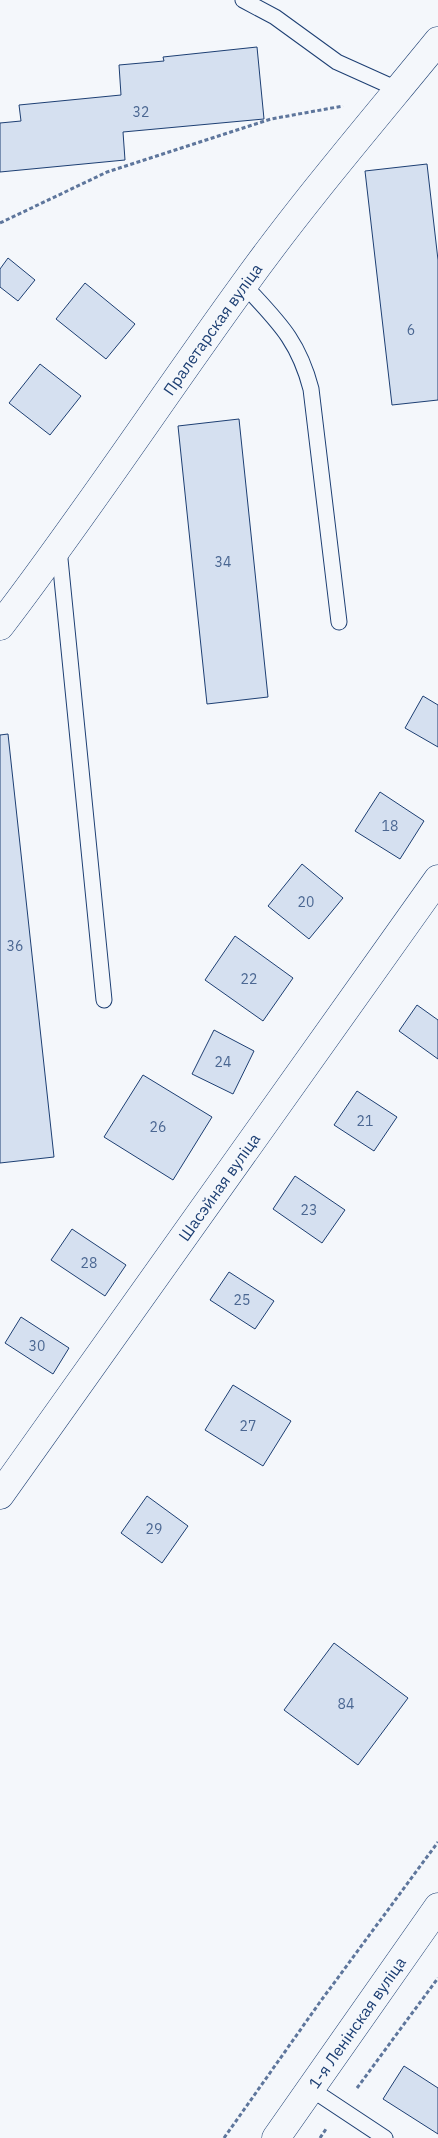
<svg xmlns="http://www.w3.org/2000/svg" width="438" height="2138" viewBox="0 0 438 2138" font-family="'IBM Plex Sans',sans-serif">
	<rect width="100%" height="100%" fill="#f4f7fb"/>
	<!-- building -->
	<path fill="#d5e0f0" stroke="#1d3f73" d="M257,47L264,119L123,132L125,160L0,172V123L21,121L19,105L121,95L119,65L164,61L163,57Z
		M427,164L438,260V400L392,405L365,171Z
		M8,258L35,280L18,301L0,287V269Z
		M85,283L135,324L106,359L56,319Z
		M40,364L81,396L50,435L9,403Z
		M239,419L268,697L207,704L178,426Z
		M423,696L438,705V747L405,728Z
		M8,734L54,1157L0,1163V735Z
		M380,792L424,821L400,859L355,831Z
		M302,864L343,898L309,939L268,906Z
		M235,936L293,978L263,1021L205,980Z
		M417,1005L438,1020V1059L399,1031Z
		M214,1030L254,1051L233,1094L192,1074Z
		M143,1075L212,1117L173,1180L104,1137Z
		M357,1091L397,1117L374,1151L334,1125Z
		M295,1176L345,1210L322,1243L273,1209Z
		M72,1229L126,1265L105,1296L51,1260Z
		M229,1272L274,1301L255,1329L210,1300Z
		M21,1317L69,1348L53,1374L5,1343Z
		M233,1385L291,1421L263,1466L205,1430Z
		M147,1496L188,1526L162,1563L121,1533Z
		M334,1643L408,1698L358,1765L284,1710Z
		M404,2066L438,2088V2134L383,2099Z"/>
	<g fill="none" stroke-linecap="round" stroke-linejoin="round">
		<defs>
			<path id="lane" d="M243,0L275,17L337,62L397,89
				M244,285C277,321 298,339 311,389L339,622
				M59,549L104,1000
				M311,2089L385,2138"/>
			<g id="street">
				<path id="s1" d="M0,626C85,515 161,399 243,286C304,201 372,122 438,41"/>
				<path id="s2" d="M0,1495L438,879"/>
			</g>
			<g id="secondary">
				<path id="s3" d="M276,2138L438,1907"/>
			</g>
		</defs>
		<!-- lane casing -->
		<use href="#lane" stroke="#1d3f73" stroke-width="17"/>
		<!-- street casing -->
		<use href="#street" stroke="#1d3f73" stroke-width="29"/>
		<!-- secondary casing -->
		<use href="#secondary" stroke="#1d3f73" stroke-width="29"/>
		<!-- path -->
		<path stroke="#5e769c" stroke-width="3" stroke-dasharray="4 2.5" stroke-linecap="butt" d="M0,223L107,172L271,119L343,106
			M357,2088L438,1978
			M224,2138L320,2002L438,1842
			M320,2138L326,2129"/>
		<!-- lane -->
		<use href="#lane" stroke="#f4f7fb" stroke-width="15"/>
		<!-- street -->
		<use href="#street" stroke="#f4f7fb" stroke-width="28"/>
		<!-- secondary -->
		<use href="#secondary" stroke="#f4f7fb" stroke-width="28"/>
	</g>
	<g text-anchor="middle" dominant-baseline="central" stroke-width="4" stroke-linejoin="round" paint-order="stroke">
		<!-- number labels -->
		<g font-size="14" fill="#4b6792">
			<text x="141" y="112">32</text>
			<text x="411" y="330">6</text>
			<text x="223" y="562">34</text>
			<text x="390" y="826">18</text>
			<text x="306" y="902">20</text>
			<text x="15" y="946">36</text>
			<text x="249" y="979">22</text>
			<text x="223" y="1062">24</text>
			<text x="365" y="1121">21</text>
			<text x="158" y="1127">26</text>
			<text x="309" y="1210">23</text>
			<text x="89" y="1263">28</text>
			<text x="242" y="1300">25</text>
			<text x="37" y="1346">30</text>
			<text x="248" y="1426">27</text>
			<text x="154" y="1529">29</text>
			<text x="346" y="1704">84</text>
		</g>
		<!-- street labels -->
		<g font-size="16" fill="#1d3f73" stroke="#f4f7fb">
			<text stroke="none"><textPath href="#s1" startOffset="365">Пралетарская вуліца</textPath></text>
			<text stroke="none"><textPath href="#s2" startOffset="378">Шасэйная вуліца</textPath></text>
			<text stroke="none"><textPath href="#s3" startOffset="141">1-я Ленінская вуліца</textPath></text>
		</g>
	</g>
</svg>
